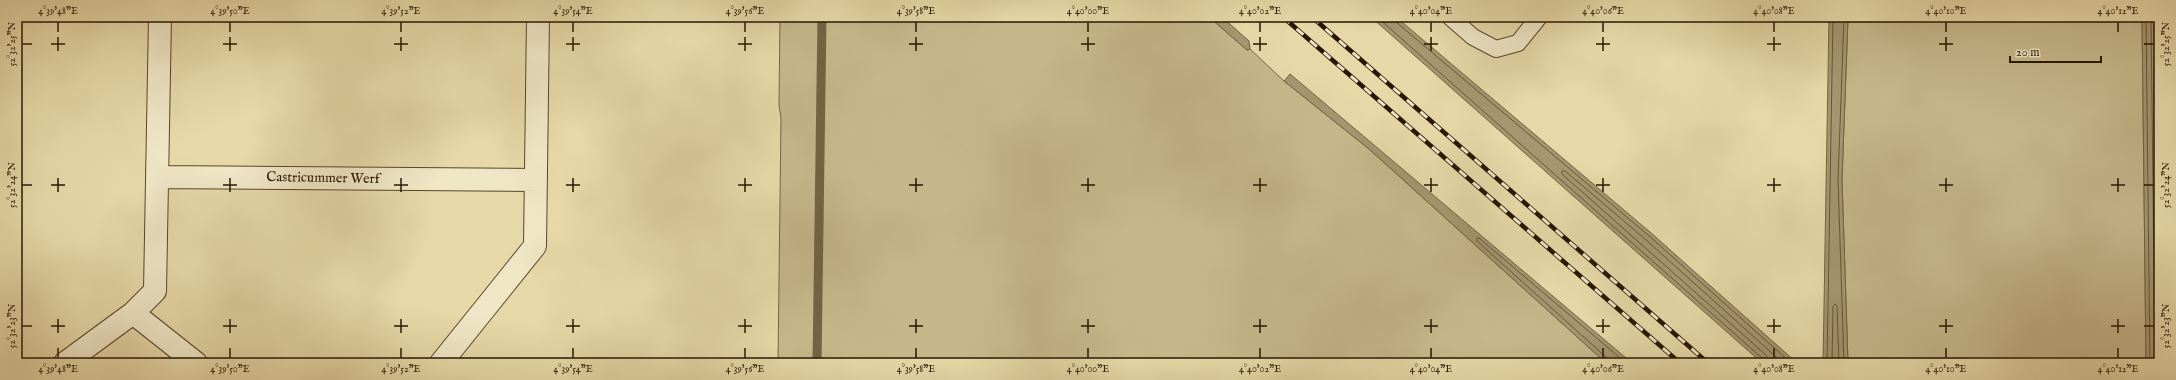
<svg xmlns="http://www.w3.org/2000/svg" width="2176" height="380" viewBox="0 0 2176 380" font-family="'IM FELL English',serif">
	<rect width="100%" height="100%" fill="#e6d8a7"/>
	<filter id="stains"><feTurbulence type="fractalNoise" baseFrequency=".005" numOctaves="4"/><feColorMatrix values="0 0 0 0 .2 0 0 0 0 .09 0 0 0 0 .02 0 0 0 .5 -.17"/></filter>
	<radialGradient id="worn" r=".72"><stop offset=".6" stop-color="#630" stop-opacity="0"/><stop offset="1" stop-color="#630" stop-opacity=".3"/></radialGradient>
	<!-- green -->
	<path fill="#c6b78b" stroke="#766647" d="M780,17H1209L1247,50L1250,49L1284,81L1369,149L1606,363H778L781,118L779,105Z
		M1848,17H2142L2146,363H1848L1842,180Z"/>
	<!-- water -->
	<path fill="#a5966f" stroke="#736344" d="M1209,17H1222L1249,41L1250,49L1247,50Z
		M1371,17H1396L1650,232L1797,363H1762Z
		M1829,17L1848,18L1842,180L1848,363H1823Z
		M2142,17H2159V363H2146Z
		M1290,74L1632,363H1606L1369,149L1284,81Z"/>
	<g fill="none" stroke-linecap="round" stroke-linejoin="round">
		<!-- shore -->
		<path stroke="#665639" stroke-width="1" d="M1377,17L1762,358L1764,363
			M1394,17L1396,22L1648,235L1791,363
			M1844,17L1838,180L1844,363
			M2146,17L2150,363
			M2151,17L2155,363
			M2157,17L2159,176
			M1608,363L1607,358L1477,241V238H1479L1626,363
			M1769,363L1766,355L1562,174V171H1565L1645,239L1783,363
			M1827,363L1833,17
			M1832,363L1833,306L1835,304L1837,306L1839,363"/>
		<!-- stream -->
		<path stroke="#736344" stroke-width="9" d="M817,363L822,17"/>
		<defs>
			<path id="lane" d="M1450,17L1473,37L1496,49L1518,43L1539,17"/>
			<path id="street" d="M158,177L536,180
				M133,313L196,363
				M65,363L133,313L155,291L160,17
				M441,363L535,246L538,17"/>
		</defs>
		<!-- lane casing -->
		<use href="#lane" stroke="#57462c" stroke-width="18"/>
		<!-- street casing -->
		<use href="#street" stroke="#57462c" stroke-width="24"/>
		<!-- lane -->
		<use href="#lane" stroke="#efe6c6" stroke-width="16"/>
		<!-- street -->
		<use href="#street" stroke="#efe6c6" stroke-width="22"/>
		<defs>
			<path id="rail" d="M1283,17L1680,363
				M1312,17L1708,363"/>
		</defs>
		<!-- rail casing -->
		<use href="#rail" stroke="#271603" stroke-width="4.5"/>
		<!-- rail -->
		<use href="#rail" stroke="#efe6c6" stroke-width="3" stroke-dasharray="9" stroke-linecap="butt"/>
	</g>
	<!-- ticks -->
	<path fill="none" stroke="#271603" stroke-width="1.5" d="M58,22V32M230,22V32M401,22V32M573,22V32M745,22V32M916,22V32M1088,22V32M1260,22V32M1431,22V32M1603,22V32M1774,22V32M1946,22V32M2118,22V32M58,37V51M230,37V51M401,37V51M573,37V51M745,37V51M916,37V51M1088,37V51M1260,37V51M1431,37V51M1603,37V51M1774,37V51M1946,37V51M22,44H32M51,44H65M223,44H237M394,44H408M566,44H580M738,44H752M909,44H923M1081,44H1095M1253,44H1267M1424,44H1438M1596,44H1610M1767,44H1781M1939,44H1953M2144,44H2154M58,178V192M230,178V192M401,178V192M573,178V192M745,178V192M916,178V192M1088,178V192M1260,178V192M1431,178V192M1603,178V192M1774,178V192M1946,178V192M2118,178V192M22,185H32M51,185H65M223,185H237M394,185H408M566,185H580M738,185H752M909,185H923M1081,185H1095M1253,185H1267M1424,185H1438M1596,185H1610M1767,185H1781M1939,185H1953M2111,185H2125M2144,185H2154M58,319V333M230,319V333M401,319V333M573,319V333M745,319V333M916,319V333M1088,319V333M1260,319V333M1431,319V333M1603,319V333M1774,319V333M1946,319V333M2118,319V333M22,326H32M51,326H65M223,326H237M394,326H408M566,326H580M738,326H752M909,326H923M1081,326H1095M1253,326H1267M1424,326H1438M1596,326H1610M1767,326H1781M1939,326H1953M2111,326H2125M2144,326H2154M58,348V358M230,348V358M401,348V358M573,348V358M745,348V358M916,348V358M1088,348V358M1260,348V358M1431,348V358M1603,348V358M1774,348V358M1946,348V358M2118,348V358"/>
	<g text-anchor="middle" dominant-baseline="central" stroke-width="3" stroke-linejoin="round" paint-order="stroke">
		<!-- street labels -->
		<g font-size="14" fill="#271603" stroke="#efe6c6">
			<text transform="translate(323 178) rotate(1)">Castricummer Werf</text>
		</g>
	</g>
	<!-- margin -->
	<rect width="2176" height="380" fill="none" stroke="#e6d8a7" stroke-width="44"/>
	<!-- scale -->
	<path d="M2010 56v6h91v-6" fill="none" stroke="#271603" stroke-width="2"/>
	<text x="2016" y="56" font-size="12" fill="#271603" stroke="#efe6c6" stroke-width="3" paint-order="stroke">20 m</text>
	<rect x="22" y="22" width="2132" height="336" fill="none" stroke="#271603" stroke-width="1.5"/>
	<g font-size="10" text-anchor="middle" fill="#271603">
		<text x="58" y="14">4°39'48"E</text>
		<text x="230" y="14">4°39'50"E</text>
		<text x="401" y="14">4°39'52"E</text>
		<text x="573" y="14">4°39'54"E</text>
		<text x="745" y="14">4°39'56"E</text>
		<text x="916" y="14">4°39'58"E</text>
		<text x="1088" y="14">4°40'00"E</text>
		<text x="1260" y="14">4°40'02"E</text>
		<text x="1431" y="14">4°40'04"E</text>
		<text x="1603" y="14">4°40'06"E</text>
		<text x="1774" y="14">4°40'08"E</text>
		<text x="1946" y="14">4°40'10"E</text>
		<text x="2118" y="14">4°40'12"E</text>
		<text transform="translate(11 44) rotate(-90)" y="4">52°32'25"N</text>
		<text transform="translate(2165 44) rotate(-90)" y="4">52°32'25"N</text>
		<text transform="translate(11 185) rotate(-90)" y="4">52°32'24"N</text>
		<text transform="translate(2165 185) rotate(-90)" y="4">52°32'24"N</text>
		<text transform="translate(11 326) rotate(-90)" y="4">52°32'23"N</text>
		<text transform="translate(2165 326) rotate(-90)" y="4">52°32'23"N</text>
		<text x="58" y="372">4°39'48"E</text>
		<text x="230" y="372">4°39'50"E</text>
		<text x="401" y="372">4°39'52"E</text>
		<text x="573" y="372">4°39'54"E</text>
		<text x="745" y="372">4°39'56"E</text>
		<text x="916" y="372">4°39'58"E</text>
		<text x="1088" y="372">4°40'00"E</text>
		<text x="1260" y="372">4°40'02"E</text>
		<text x="1431" y="372">4°40'04"E</text>
		<text x="1603" y="372">4°40'06"E</text>
		<text x="1774" y="372">4°40'08"E</text>
		<text x="1946" y="372">4°40'10"E</text>
		<text x="2118" y="372">4°40'12"E</text>
	</g>
	<rect width="100%" height="100%" filter="url(#stains)"/>
	<rect width="100%" height="100%" fill="url(#worn)"/>
</svg>
